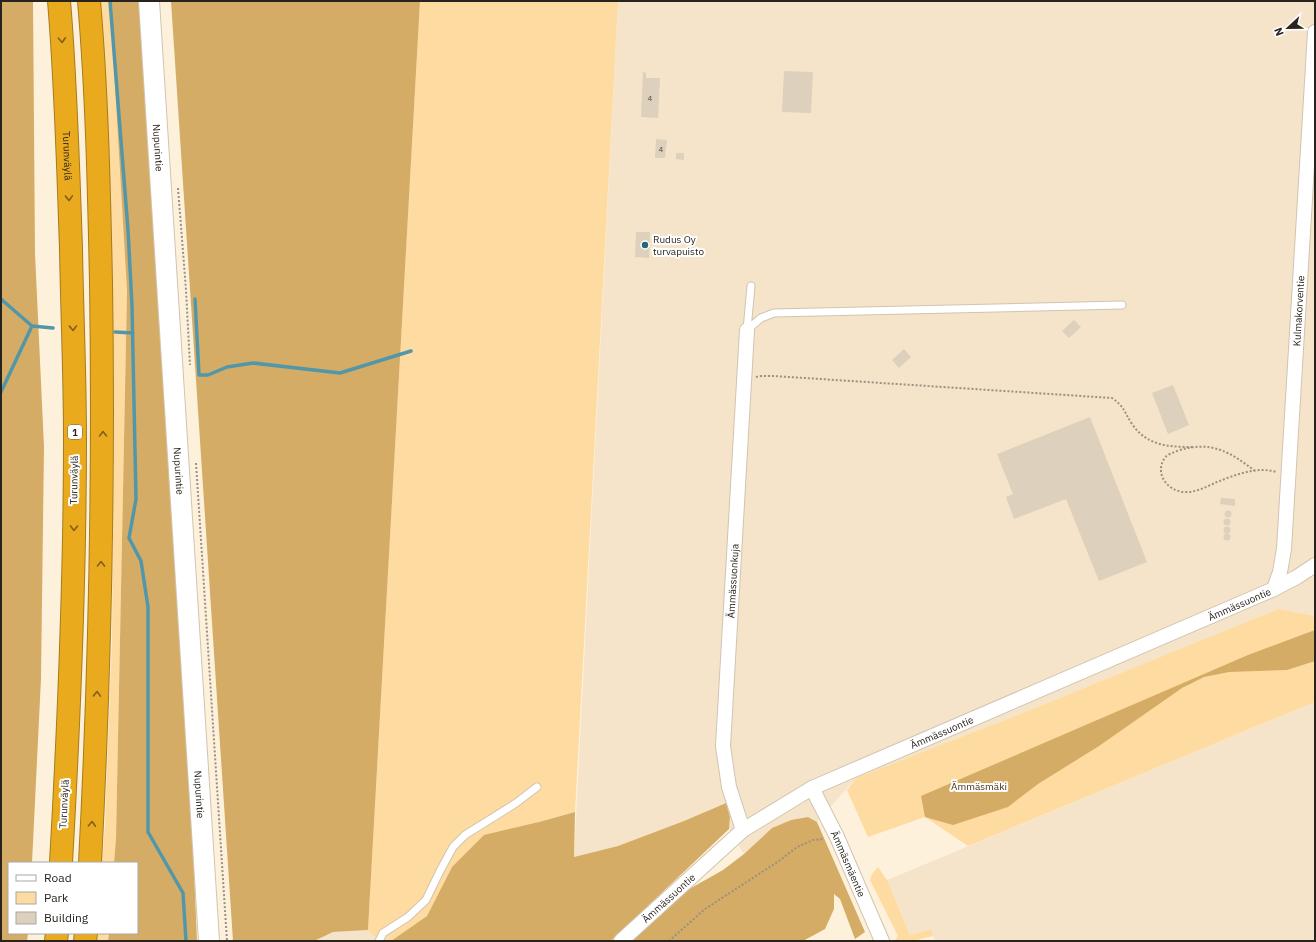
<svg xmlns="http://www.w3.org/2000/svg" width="1316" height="942" viewBox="0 0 1316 942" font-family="'IBM Plex Sans',sans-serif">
	<rect width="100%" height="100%" fill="#fef1dc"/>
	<!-- built -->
	<path fill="#f5e4c9" d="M618,1H1315V616L1278,609L1025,712L856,778L817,822L808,817L791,820L772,828L744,854L729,829L730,817L725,803L684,821L618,846L574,857Z
		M1315,702V941H935L930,929L910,935L887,880Z
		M368,930L376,939L374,941H314L333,932Z"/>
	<!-- green -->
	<path fill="#fedba1" d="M99,1H110L127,291L116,838L114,863H102L105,825L112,637L114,444L108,133Z
		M420,1H618L575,812L539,822L452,867L427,916L391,941H380L376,939L368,930Z
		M1278,609L1315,616V702L968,846L925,817L868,837L847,790L856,778L1025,712Z
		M878,867L887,880L910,935L931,929L933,936L913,941H897L895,940L898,936L870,880L872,874Z
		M97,933H109L108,941H96Z"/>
	<!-- forest -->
	<path fill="#d5ac65" d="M1,1H33L35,253L44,447L41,679L32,863H9V933H28L27,941H1Z
		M110,1H139L191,802L197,941H108L109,933H137V863H114L116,838L127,291Z
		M171,1H420L368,930L333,932L314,941H233Z
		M1315,630V661L1287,670L1229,672L1204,677L1182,688L1099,746L1038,784L1008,807L953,825L925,817L921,796L1248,655Z
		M726,803L730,817L729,829L611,941H391L427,916L452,867L484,835L539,822L575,812L574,857L618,846L684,821Z
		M808,817L817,822L865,932L855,939L840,899L834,894V909L825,929L803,941H630L684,892L723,870L744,854L772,828L791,820Z"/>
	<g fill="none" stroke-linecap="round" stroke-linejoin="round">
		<!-- stream -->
		<path stroke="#5297a9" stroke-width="3.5" d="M110,1L128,230L132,306L136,499L129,538L141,561L148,607V832L183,893L186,941
			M1,299L32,326
			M195,299L199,375H208L227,367L253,363L340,373L411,351
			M32,326L53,328
			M115,332L133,333
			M1,392L32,326"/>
	</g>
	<!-- building -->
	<path fill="#ddd0bc" d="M784,71L813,72L811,113L782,112Z
		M643,72L646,73V78H660L658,118L641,117Z
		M656,139L667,140L665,158H655Z
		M676,153H684V160L676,159Z
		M636,232H650L649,258L635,257Z
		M1074,320L1081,327L1069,338L1062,331Z
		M904,349L911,357L899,368L892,360Z
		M1173,385L1189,425L1168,434L1152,393Z
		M1090,417L1147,562L1099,581L1066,499L1014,519L1006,497L1013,494L997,454Z
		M1221,498L1235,499V506L1220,504Z
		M1224.5 514a3.5 3.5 0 1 1 7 0a3.5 3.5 0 1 1-7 0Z
		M1223.5 522a3.5 3.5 0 1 1 7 0a3.5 3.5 0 1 1-7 0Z
		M1223.5 530a3.5 3.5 0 1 1 7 0a3.5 3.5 0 1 1-7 0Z
		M1223.5 537a3.5 3.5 0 1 1 7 0a3.5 3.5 0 1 1-7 0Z"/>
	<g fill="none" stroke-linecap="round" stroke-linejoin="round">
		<defs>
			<path id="lane" d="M747,330L761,318L774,313L1122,305
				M747,330L751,286
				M379,941L383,933L408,917L426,900L440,871L453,847L465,835L516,803L537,787"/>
			<g id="street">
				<path id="s1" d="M1274,589L1280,572L1284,549L1315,32"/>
				<path id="s2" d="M812,788L837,837L882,941"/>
				<path id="s3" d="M743,830L729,787L723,746L747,330"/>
				<path id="s4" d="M621,941L743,830L812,788L1274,589L1297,577L1315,565"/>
			</g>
			<g id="secondary">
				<path id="s5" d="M149,1L209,941"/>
			</g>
			<g id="highway">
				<path id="s6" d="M59,1C66,83 68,166 71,248C72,311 75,375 75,438C75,580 69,722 61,863"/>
				<path d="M89,1C97,94 99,189 101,282C104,476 100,670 90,863"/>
				<path d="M56,941L57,933"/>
				<path d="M85,941L86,933"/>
			</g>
		</defs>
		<!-- lane casing -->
		<use href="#lane" stroke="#d1c4b0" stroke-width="9"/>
		<!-- street casing -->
		<use href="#street" stroke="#d1c4b0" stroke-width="16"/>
		<!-- secondary casing -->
		<use href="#secondary" stroke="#d1c4b0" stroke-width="22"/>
		<!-- highway casing -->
		<use href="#highway" stroke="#a67b1d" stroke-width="24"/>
		<!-- path -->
		<path stroke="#999082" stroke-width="2" stroke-dasharray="2 2" stroke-linecap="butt" d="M178,188L186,290L190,365
			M756,377L761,376H774L1112,398C1125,407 1124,412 1132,424C1147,446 1169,447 1193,447
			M196,463L227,941
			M1255,471C1229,451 1210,440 1177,451C1172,453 1166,455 1164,459C1155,474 1167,490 1183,492C1195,493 1206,487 1217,482C1235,475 1257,466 1276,472
			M669,941L705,909L779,861L797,847L813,840L824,839"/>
		<!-- lane -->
		<use href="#lane" stroke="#fff" stroke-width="7"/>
		<!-- street -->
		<use href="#street" stroke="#fff" stroke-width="14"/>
		<!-- secondary -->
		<use href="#secondary" stroke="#fff" stroke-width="20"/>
		<!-- highway -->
		<use href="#highway" stroke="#eaaa1e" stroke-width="22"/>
	</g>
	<!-- one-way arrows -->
	<defs><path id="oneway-chevron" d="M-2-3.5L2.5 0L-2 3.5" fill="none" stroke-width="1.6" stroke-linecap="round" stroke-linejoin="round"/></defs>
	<g stroke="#7f601d">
		<use href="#oneway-chevron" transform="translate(62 40) rotate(87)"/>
		<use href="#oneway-chevron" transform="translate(69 198) rotate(88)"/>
		<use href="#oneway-chevron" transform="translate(73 328) rotate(88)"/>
		<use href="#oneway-chevron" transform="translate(103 434) rotate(-90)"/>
		<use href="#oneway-chevron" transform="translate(74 528) rotate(91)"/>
		<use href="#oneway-chevron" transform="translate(101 564) rotate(-89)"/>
		<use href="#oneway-chevron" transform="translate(97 694) rotate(-88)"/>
		<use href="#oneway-chevron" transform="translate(92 824) rotate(-87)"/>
	</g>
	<!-- markers -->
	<circle fill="#236778" stroke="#fff" stroke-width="1.5" cx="645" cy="245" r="4"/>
	<g text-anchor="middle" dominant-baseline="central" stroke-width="4" stroke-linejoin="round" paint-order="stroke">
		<!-- number labels -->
		<g font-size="8" fill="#554e44">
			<text x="650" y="98">4</text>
			<text x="661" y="149">4</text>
		</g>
		<!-- shield labels -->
		<rect fill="#fff" stroke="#686560" stroke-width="1" x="68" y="425" width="14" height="14" rx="3"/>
		<g font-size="9" font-weight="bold" fill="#28231c">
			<text x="75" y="432">1</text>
		</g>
		<!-- street labels -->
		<g font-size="10" fill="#28231c" stroke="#fff">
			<text stroke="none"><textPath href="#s5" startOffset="147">Nupurintie</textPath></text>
			<text stroke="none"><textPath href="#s6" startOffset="155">Turunväylä</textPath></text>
			<text stroke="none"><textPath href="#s1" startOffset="280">Kulmakorventie</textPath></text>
			<text stroke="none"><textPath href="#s5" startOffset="471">Nupurintie</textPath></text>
			<text transform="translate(74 480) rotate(-89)">Turunväylä</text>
			<text stroke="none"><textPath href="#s3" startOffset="252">Ämmässuonkuja</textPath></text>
			<text stroke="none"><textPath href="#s4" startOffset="711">Ämmässuontie</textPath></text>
			<text stroke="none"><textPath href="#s4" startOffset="387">Ämmässuontie</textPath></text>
			<text stroke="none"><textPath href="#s5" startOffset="795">Nupurintie</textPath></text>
			<text transform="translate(64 804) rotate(-87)">Turunväylä</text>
			<text stroke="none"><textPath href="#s2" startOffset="84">Ämmäsmäentie</textPath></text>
			<text stroke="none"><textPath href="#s4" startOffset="64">Ämmässuontie</textPath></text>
		</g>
		<!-- poi labels -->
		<g font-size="10" fill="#28231c" stroke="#fff" text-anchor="start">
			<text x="653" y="239">Rudus Oy<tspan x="653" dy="12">turvapuisto</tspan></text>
		</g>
		<!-- park labels -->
		<g font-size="10" fill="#443213" stroke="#fff">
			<text x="979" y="786">Ämmäsmäki</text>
		</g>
	</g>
	<!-- border -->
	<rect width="1316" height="942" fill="none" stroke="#28231c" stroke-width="4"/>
	<!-- legend -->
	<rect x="8" y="862" width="130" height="72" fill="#ffffff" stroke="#a9a7a4"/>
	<rect x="16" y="875" width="20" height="6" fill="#ffffff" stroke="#a9a7a4"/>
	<text x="44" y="882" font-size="12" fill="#28231c">Road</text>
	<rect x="16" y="892" width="20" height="12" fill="#fedba1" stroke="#a9a7a4"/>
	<text x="44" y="902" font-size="12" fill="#28231c">Park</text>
	<rect x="16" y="912" width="20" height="12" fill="#ddd0bc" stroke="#a9a7a4"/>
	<text x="44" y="922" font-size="12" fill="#28231c">Building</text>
	<!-- north arrow -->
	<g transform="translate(1288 28) rotate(248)" stroke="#ffffff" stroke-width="3" paint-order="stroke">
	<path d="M0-3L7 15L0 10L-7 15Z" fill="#28231c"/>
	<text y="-6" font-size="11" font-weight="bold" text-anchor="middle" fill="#28231c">N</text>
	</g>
</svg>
